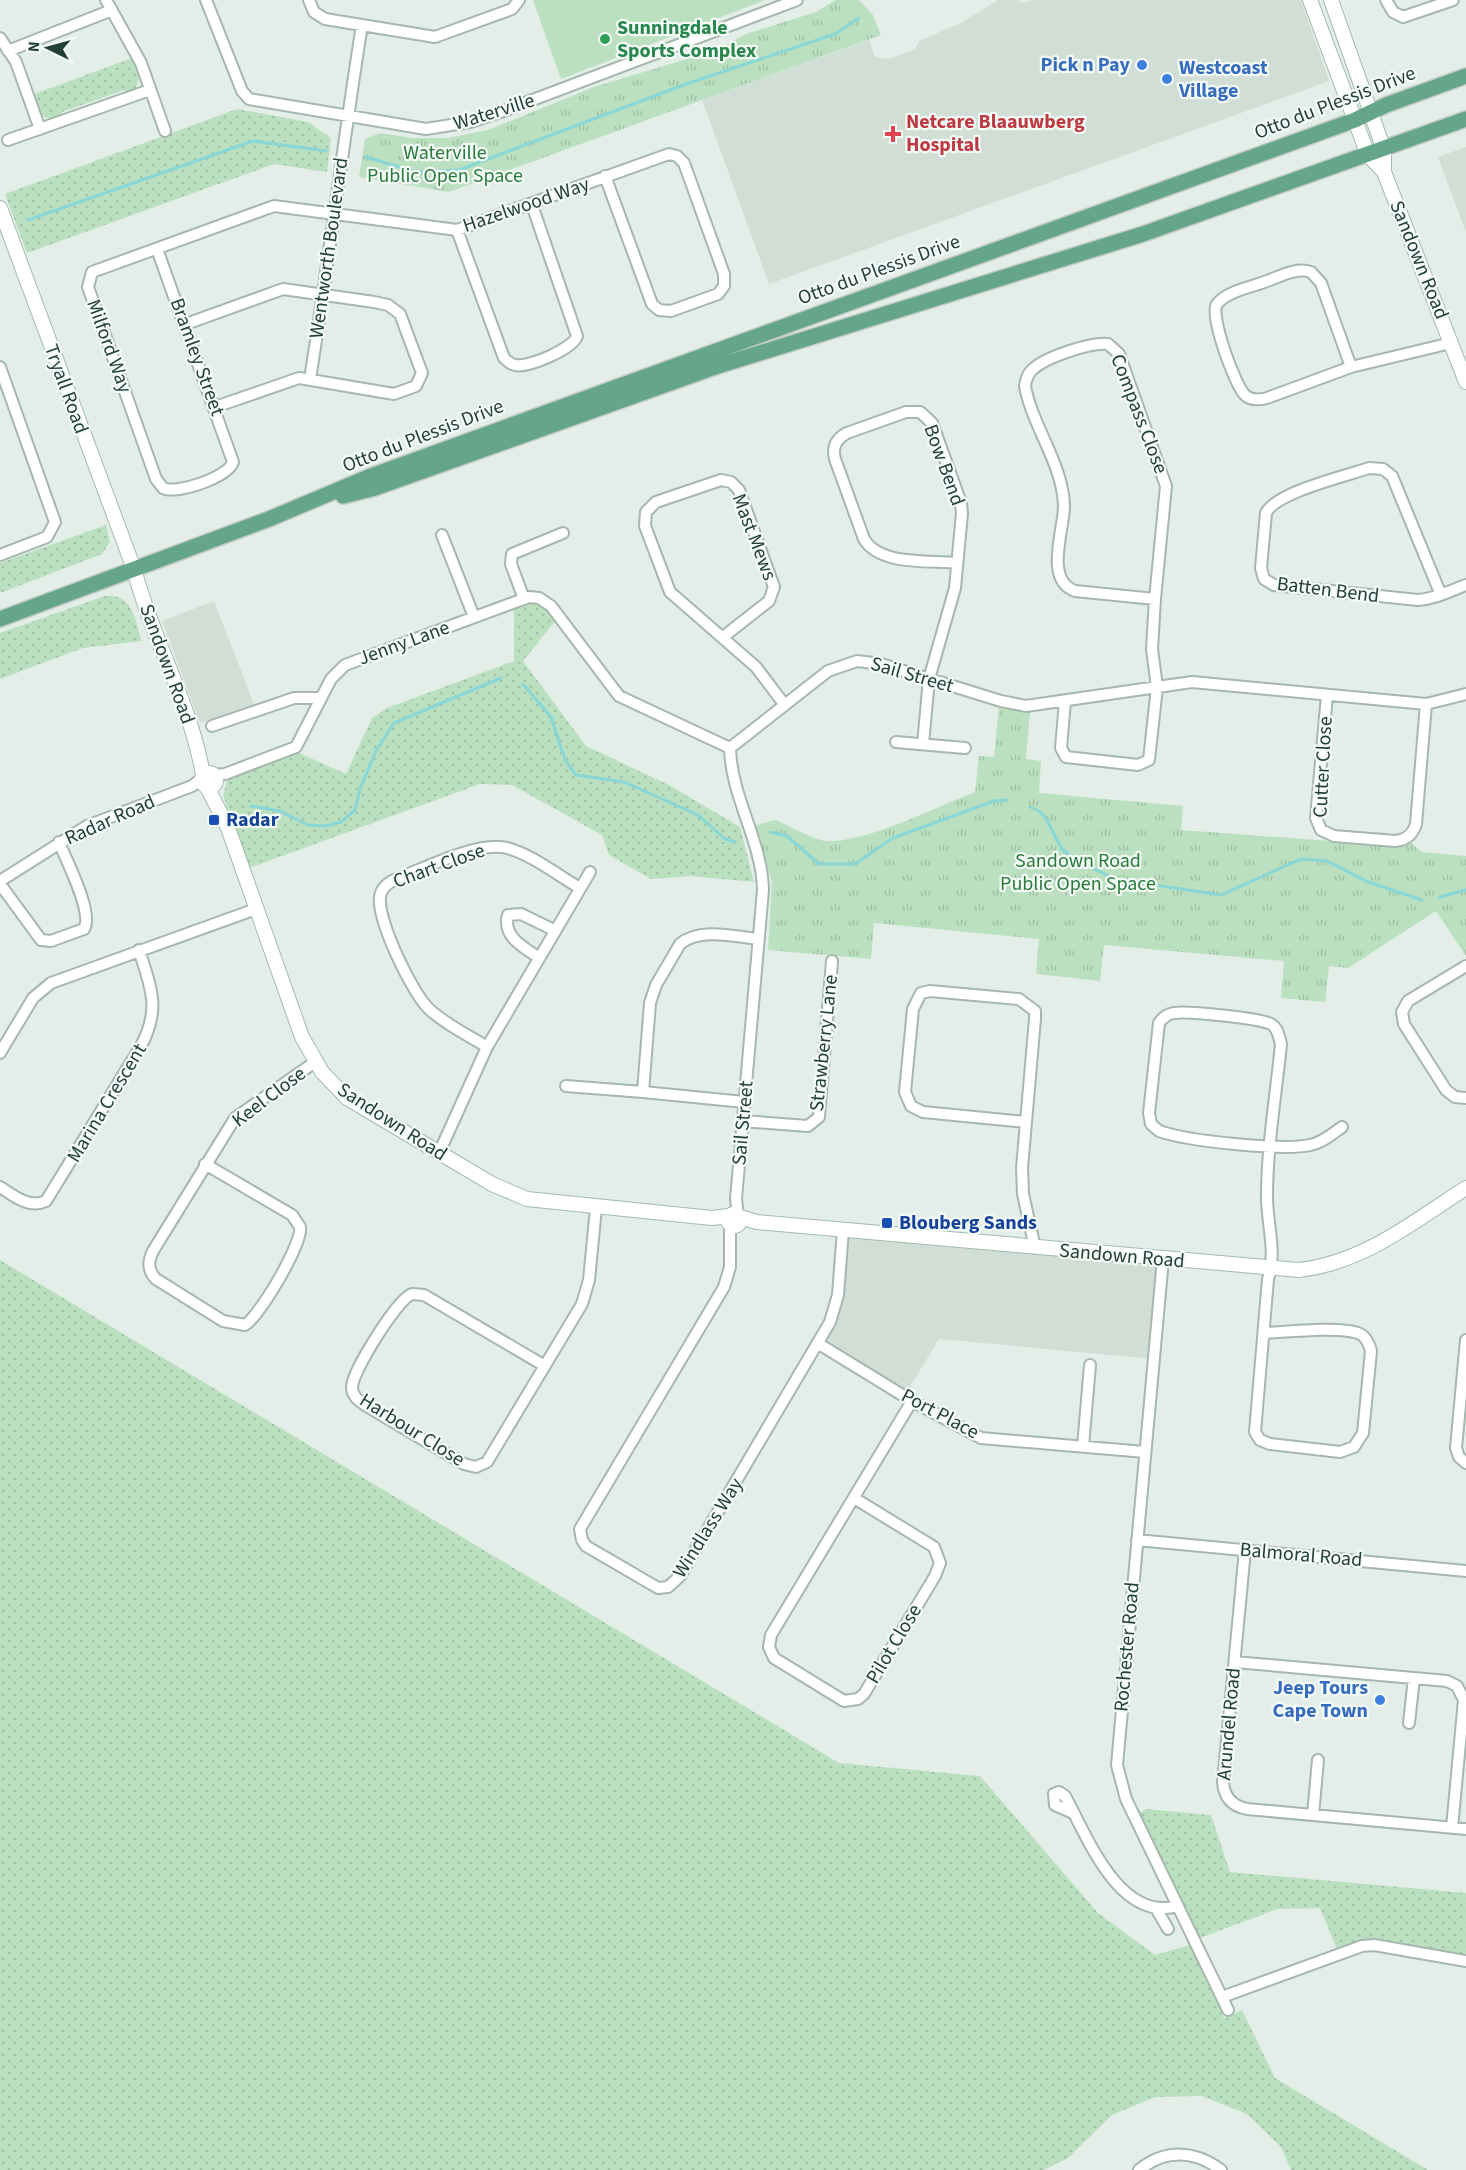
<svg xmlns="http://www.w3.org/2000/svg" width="1466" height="2170" viewBox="0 0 1466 2170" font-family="'Source Sans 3',sans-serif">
	<defs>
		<pattern id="grass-dots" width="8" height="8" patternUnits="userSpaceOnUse" patternTransform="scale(1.5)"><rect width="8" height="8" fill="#bbe0bf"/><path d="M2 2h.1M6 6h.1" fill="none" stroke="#a0c1a5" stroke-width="1.8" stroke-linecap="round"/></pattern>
		<pattern id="park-tufts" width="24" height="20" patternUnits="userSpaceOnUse" patternTransform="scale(1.5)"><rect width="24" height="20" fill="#bbe0bf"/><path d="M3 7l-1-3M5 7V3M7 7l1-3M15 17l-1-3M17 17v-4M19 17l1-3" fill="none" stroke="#a0c1a5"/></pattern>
	</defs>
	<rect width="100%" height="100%" fill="#e3eee8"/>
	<!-- built -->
	<path fill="#d1ded6" d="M998,0H1018L1023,3L1032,0H1301L1329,81L769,284L702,100L869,40L875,57L889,59L915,49L919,41L963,22Z
		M1466,147V229L1465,230L1438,157Z
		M214,601L254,704L200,723L162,621Z
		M844,1229L1163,1259L1154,1359L939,1339L905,1395L821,1343L832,1322Z"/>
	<!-- grass -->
	<path fill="url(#grass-dots)" d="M132,58L140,78L134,91L127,93L124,90L62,112V117L51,120L39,113L32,95Z
		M237,109L308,122L331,138L327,172L274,164L27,253L5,194Z
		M106,525L110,542L102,554L0,593V563Z
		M105,596C133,592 135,621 142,641L83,648L0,679V633Z
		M531,602L546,607L556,620L523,661L586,746L669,785L740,827L754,882L691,876L651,879L609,855L602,835L512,785L480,784L249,868L223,795L228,778L297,752L346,774L372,718L387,708L514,661V608Z
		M0,1260L839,1763L980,1776L1098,1913L1155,1955L1190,1945L1224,2018L1242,2010L1275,2078L1428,2170H1291L1281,2147L1247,2114L1202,2096L1155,2097L1112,2115L1068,2158L1044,2170H0Z
		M1146,1809L1211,1815L1230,1872L1466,1893V1955L1372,1941L1337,1949L1320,1908L1277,1909L1200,1938L1139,1813Z"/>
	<!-- park -->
	<path fill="url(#park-tufts)" d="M836,0H859L873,15L881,35L449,192L359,177L365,139L380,133L412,138H447L488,130L594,87L680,61L726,45L746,34L816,12Z
		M999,706L1030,710L1026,759L1041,761L1039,793L1183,806L1181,830L1398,846L1410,842L1422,852L1466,856V956L1436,911L1348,968L1329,966L1325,1002L1281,998L1284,961L1104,945L1100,981L1036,974L1039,939L874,923L871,959L768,950L772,881L753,826L775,820C788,825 814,840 826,841C863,844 939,806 975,792L979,756L994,757Z"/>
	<!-- garden -->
	<path fill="#bbe0bf" d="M533,0H765L561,79Z"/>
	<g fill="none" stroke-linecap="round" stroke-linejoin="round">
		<!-- stream -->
		<path stroke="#88d6d6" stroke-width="3" d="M366,157L416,172L459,170L686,84L835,34L859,18
			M28,220L253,141L327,151
			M523,684L551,717L565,760L576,775L624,782L698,815L725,839L735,842
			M251,806L280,811L308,825L326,826L341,822L355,810L361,786L376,751L394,723L501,678
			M1030,807L1039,811L1046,818L1061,848L1074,859L1115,879L1221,895L1301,859L1327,861L1368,882L1422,900
			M770,832L787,836L819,864H855L893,838L994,801L1008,800
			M1440,897L1466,890"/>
		<defs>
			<path id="street" d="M106,0L141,63L165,131
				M206,0L242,91L249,99L426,129L470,122L506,110L797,0
				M309,0L314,12L325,19L435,37L512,9L519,0
				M1386,0L1393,12L1403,17L1453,0
				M0,38L16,62L40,129
				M8,51L112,10
				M8,140L150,90
				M457,230L504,358C507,361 510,364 515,365C528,368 573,349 577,336L532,205
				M157,249L233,462C229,477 176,495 163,488L156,479L88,287L92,272L274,206L457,230L669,154L677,156L684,163L724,274V286L718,294L671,311L659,310L652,304L605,176
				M186,324L283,289L374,302L388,305L400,314L422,373L416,386L394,394L299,378L215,407
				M0,367L55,522L47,537L0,555
				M1351,367L1321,283L1311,272C1297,267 1281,276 1267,281C1252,287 1227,291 1217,304C1209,314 1235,386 1245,395C1251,401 1259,400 1267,398L1351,367L1451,343
				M310,379C329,261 343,143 362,25
				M442,535L474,617
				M1441,595L1392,476L1383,469L1369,468C1346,476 1276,492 1266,513L1261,568L1264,579L1274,585L1418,600C1435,599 1450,591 1466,585
				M524,599L511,564L512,554L563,533
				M723,637L769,601L774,587L739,490L731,482L721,480L656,502L646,512L645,526L670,592L756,667L784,704
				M1327,695L1316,818L1321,830L1334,836L1395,841C1407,840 1413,834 1416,824L1426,704
				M1065,701L1061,748L1066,757L1138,765L1149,760L1157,687L1152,649L1155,599L1166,486L1119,354L1108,344C1091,342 1046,357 1033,369C1028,373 1026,379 1025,386C1032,426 1063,464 1064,506C1064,530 1044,580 1075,591L1155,599
				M212,726L294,698H320
				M896,742L965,748
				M923,744L929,679L955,588L962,513L961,503L932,423L920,412H906L847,433C836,439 832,447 835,459L864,539C880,566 929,560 957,563
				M213,775L225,774L296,747L331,679L345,665L529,597L539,598L551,606L619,696L730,748
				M0,881L87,826L192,786L201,779
				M0,884L41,940L51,941L84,929C94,913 66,860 59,842
				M538,957C523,947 502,936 508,915L521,914L554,930
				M1466,966L1408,1001L1402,1012L1404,1024L1446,1090L1455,1097L1466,1098
				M487,1047C468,1035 446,1025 429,1009C412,993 377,920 380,897C381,889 386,884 394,880C421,870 479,840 507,848C533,855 557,875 580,888
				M0,1053L33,998L51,983L256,909
				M566,1086L643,1092
				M744,1102L643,1092L650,1003L656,985L680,944C700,927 736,937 759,939
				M743,1121L808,1126L819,1117L832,961
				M1026,1122L923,1112L911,1106L905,1092L913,1009L921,993L930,991L1019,999L1035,1011V1019L1022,1168L1023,1194L1035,1248
				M439,1153L487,1047L590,872
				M205,1164L292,1215L300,1227C303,1243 259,1317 245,1325L223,1321L156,1279C147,1270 148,1261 153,1251L235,1118L315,1062
				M0,1187C14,1196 29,1209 46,1201L141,1046C161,1008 151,988 139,950
				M738,1215L736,1199L763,890C762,841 731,797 730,748L828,671L857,661L881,664L1001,701L1026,706L1192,682L1426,704L1466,694
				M730,1225V1267L724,1287L580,1529L582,1540L586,1546L658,1588L668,1587L680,1576L830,1322L838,1295L843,1230
				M1163,1259L1117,1765L1126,1799L1228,2010
				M1264,1333C1286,1332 1338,1326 1358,1333C1366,1336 1369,1343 1371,1351L1363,1433L1354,1447L1340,1452L1270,1444L1260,1440L1255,1432L1268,1279C1277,1252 1267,1225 1267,1197C1267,1146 1276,1095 1281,1044C1279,1037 1278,1028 1271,1024C1258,1018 1189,1011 1174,1013C1167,1014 1163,1017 1159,1023L1149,1113L1151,1124L1159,1131C1186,1141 1283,1151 1310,1145C1322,1143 1332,1134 1342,1127
				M1466,1340L1456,1448L1459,1457L1466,1463
				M819,1344L912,1401L981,1438L1145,1452
				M545,1366L424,1295L412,1294C398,1298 352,1372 352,1387C352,1396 358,1400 365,1405L464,1464L476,1467L487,1462L582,1304L589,1280L596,1208
				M1083,1446L1090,1365
				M854,1498L934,1547L940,1563L935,1576L864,1694L858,1699L844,1701L774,1658L769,1647L771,1635L912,1401
				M1137,1540L1466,1571
				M1245,1550L1223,1782C1224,1797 1232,1806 1247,1809L1466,1829
				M1235,1662L1447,1681L1457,1686L1464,1700L1452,1828
				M1409,1723L1414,1678
				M1073,1813L1055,1805L1054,1794L1059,1792L1065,1796C1087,1836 1119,1923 1178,1906
				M1313,1815L1318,1760
				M1157,1910L1168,1929
				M1222,1997L1362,1946L1374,1945L1466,1961
				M1139,2170C1165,2149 1195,2150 1221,2170"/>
			<path id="secondary" d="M1310,0L1368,155L1384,172L1466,382
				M1331,0L1384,150V172
				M0,208L134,569C152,639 191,704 203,775
				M202 780a7 7 0 1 1 14 0a7 7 0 1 1-14 0Z
				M207,787L228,828L302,1037L322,1072L347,1098L492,1184L527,1199L712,1218L729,1216
				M728 1220a6 6 0 1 1 12 0a6 6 0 1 1-12 0Z
				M740,1217L757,1222L1299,1270C1363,1263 1413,1222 1466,1188"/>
			<path id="primary" d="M343,496L375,488L718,366L1143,234L1466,119
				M0,619L269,519L371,476L1355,120L1386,105L1466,76"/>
		</defs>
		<!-- street casing -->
		<use href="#street" stroke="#a5b7ae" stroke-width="14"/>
		<!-- secondary casing -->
		<use href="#secondary" stroke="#a1bbae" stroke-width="16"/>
		<!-- primary casing -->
		<use href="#primary" stroke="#c1cac6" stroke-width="18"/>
		<!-- street -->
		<use href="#street" stroke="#fff" stroke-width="10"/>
		<!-- secondary -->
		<use href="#secondary" stroke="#fff" stroke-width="14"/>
		<!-- primary -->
		<use href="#primary" stroke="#65a68b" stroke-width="15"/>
	</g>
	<!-- markers -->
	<circle fill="#2e9e5b" stroke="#f4faf6" stroke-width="2" cx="605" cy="39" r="6"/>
	<g fill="#3f7fe0" stroke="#f4faf6" stroke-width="2">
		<circle cx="1142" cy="65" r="6"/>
		<circle cx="1167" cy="79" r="6"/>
		<circle cx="1380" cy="1700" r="6"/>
	</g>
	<path fill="#e0444e" stroke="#f4faf6" stroke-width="2" d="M890 125h6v6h6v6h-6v6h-6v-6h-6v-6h6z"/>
	<g fill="#1a4fb4" stroke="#f4faf6" stroke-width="2">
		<rect x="208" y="814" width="12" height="12" rx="3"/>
		<rect x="881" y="1217" width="12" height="12" rx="3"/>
	</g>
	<g text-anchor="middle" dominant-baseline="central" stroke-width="4.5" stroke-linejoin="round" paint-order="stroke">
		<!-- leisure labels -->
		<g font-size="20" font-weight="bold" fill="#27864d" stroke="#f4faf6" text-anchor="start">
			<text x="617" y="28">Sunningdale<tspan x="617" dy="23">Sports Complex</tspan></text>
		</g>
		<!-- shop labels -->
		<g font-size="20" font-weight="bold" fill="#366cbe" stroke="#f4faf6" text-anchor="end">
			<text x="1130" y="65">Pick n Pay</text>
			<text x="1179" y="68" text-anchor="start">Westcoast<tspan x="1179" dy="23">Village</tspan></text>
			<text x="1368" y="1688">Jeep Tours<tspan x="1368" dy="23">Cape Town</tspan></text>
		</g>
		<!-- street labels -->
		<g font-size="20" fill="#224134" stroke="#f4faf6">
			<text transform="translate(1335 103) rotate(-21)">Otto du Plessis Drive</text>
			<text transform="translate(494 112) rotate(-17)">Waterville</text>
			<text transform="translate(526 205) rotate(-19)">Hazelwood Way</text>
			<text transform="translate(329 248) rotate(-82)">Wentworth Boulevard</text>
			<text transform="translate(1419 260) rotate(68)">Sandown Road</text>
			<text transform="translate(879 270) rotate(-20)">Otto du Plessis Drive</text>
			<text transform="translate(109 346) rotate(70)">Milford Way</text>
			<text transform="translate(197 357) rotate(70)">Bramley Street</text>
			<text transform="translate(66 389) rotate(70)">Tryall Road</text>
			<text transform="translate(1139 414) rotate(69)">Compass Close</text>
			<text transform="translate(423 436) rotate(-21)">Otto du Plessis Drive</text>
			<text transform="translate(944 465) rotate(70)">Bow Bend</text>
			<text transform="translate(754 537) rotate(69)">Mast Mews</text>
			<text transform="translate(1328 590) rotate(7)">Batten Bend</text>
			<text transform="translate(404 643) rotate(-20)">Jenny Lane</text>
			<text transform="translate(167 664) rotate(70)">Sandown Road</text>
			<text transform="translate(912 675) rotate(16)">Sail Street</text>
			<text transform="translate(1323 767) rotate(-87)">Cutter Close</text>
			<text transform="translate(110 820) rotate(-24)">Radar Road</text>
			<text transform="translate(439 866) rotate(-20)">Chart Close</text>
			<text transform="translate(824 1043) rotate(-84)">Strawberry Lane</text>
			<text transform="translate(269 1097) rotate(-37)">Keel Close</text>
			<text transform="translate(107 1103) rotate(-59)">Marina Crescent</text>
			<text transform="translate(392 1122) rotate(33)">Sandown Road</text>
			<text transform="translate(743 1123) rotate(-85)">Sail Street</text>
			<text transform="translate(1122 1256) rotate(5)">Sandown Road</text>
			<text transform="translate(940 1414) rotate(28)">Port Place</text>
			<text transform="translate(412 1430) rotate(32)">Harbour Close</text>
			<text transform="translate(708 1528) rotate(-58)">Windlass Way</text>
			<text transform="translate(1301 1555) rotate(5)">Balmoral Road</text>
			<text transform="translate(894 1644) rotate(-59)">Pilot Close</text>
			<text transform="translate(1127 1647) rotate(-85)">Rochester Road</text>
			<text transform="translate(1229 1724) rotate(-85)">Arundel Road</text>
		</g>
		<!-- health labels -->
		<g font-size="20" font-weight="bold" fill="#be3a42" stroke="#f4faf6" text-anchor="start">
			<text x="906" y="122">Netcare Blaauwberg<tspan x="906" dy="23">Hospital</tspan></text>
		</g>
		<!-- park labels -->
		<g font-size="20" fill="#297b3c" stroke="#f4faf6">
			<text x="445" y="153">Waterville<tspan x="445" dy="23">Public Open Space</tspan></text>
			<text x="1078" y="861">Sandown Road<tspan x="1078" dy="23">Public Open Space</tspan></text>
		</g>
		<!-- transit labels -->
		<g font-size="20" font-weight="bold" fill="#164399" stroke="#f4faf6" text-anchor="start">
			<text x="226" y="820">Radar</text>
			<text x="899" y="1223">Blouberg Sands</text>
		</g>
	</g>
	<!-- north arrow -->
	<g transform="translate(48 48) rotate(275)" stroke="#f4faf6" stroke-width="4.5" paint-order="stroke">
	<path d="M0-4.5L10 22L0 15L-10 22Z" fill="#224134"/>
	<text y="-9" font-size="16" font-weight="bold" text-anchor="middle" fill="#224134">N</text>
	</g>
</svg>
